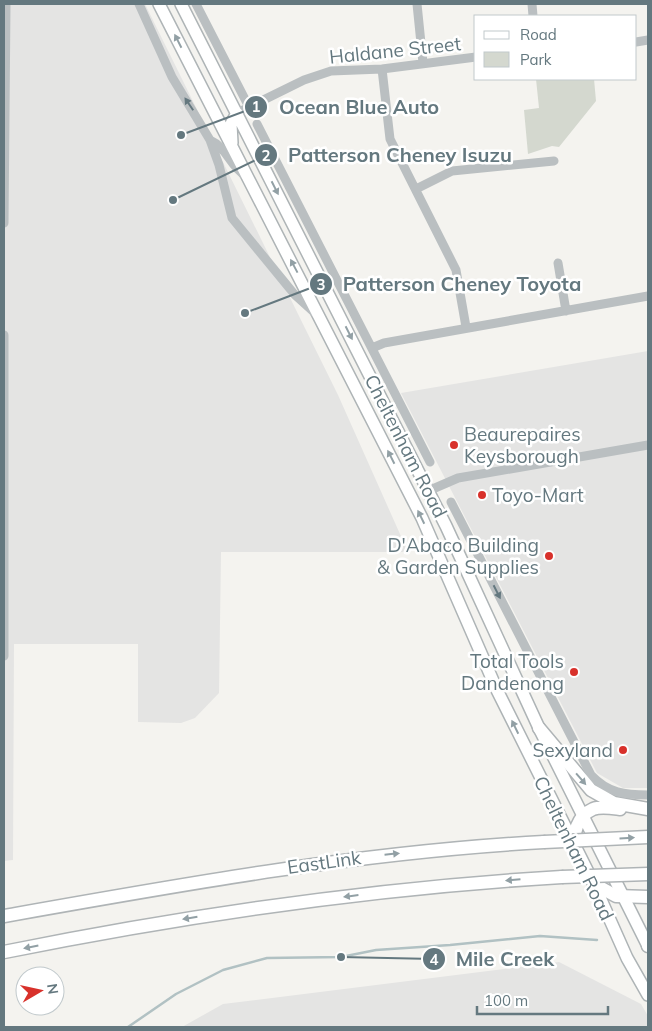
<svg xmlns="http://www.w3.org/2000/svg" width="652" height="1031" viewBox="0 0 652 1031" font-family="Mulish,sans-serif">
	<rect width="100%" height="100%" fill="#f4f3ef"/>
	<!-- built -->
	<path fill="#e4e4e3" d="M4,4H145L338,395L408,552H221L219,693L195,718L181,723L138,722V644H14L13,860L4,861Z
		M648,351V788H623L597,773L401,393Z
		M559,962L641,1004L648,1016V1027H182L223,1004Z"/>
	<!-- green -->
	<path fill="#d4d8cf" d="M536,79H594L596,101L559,147L552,146L528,154L524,110L539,108Z"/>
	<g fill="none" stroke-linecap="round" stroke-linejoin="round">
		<!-- stream -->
		<path stroke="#b1c1c3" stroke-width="2.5" d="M128,1027L176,994L223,970L267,958L341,957L376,950L450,945L540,936L597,940"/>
		<defs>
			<path id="major" d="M159,4L422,518L497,690L594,884L627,958L648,995
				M181,4L446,526L539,728L648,946
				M232,143L231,124L237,113"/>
			<path id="highway" d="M539,728L591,790L614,803L648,809
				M575,850C572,835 577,816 593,809C601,806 612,808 620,809
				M594,884L616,896L648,897
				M4,916C184,884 361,852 544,842
				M648,946V945
				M4,952C188,915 374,888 562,877"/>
		</defs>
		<!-- major casing -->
		<use href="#major" stroke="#aeb4b6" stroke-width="14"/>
		<!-- highway casing -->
		<use href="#highway" stroke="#afb4b6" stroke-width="15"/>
		<!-- minor -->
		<path stroke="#babfc1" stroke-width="9" d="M139,4L172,77L210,140L219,165L232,218L295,295L316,314
			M196,4L249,107
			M417,4L423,63
			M532,4L533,16
			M636,42L648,40
			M382,69L390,139L456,270L466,327
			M237,113L304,80L331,71L382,69L476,57
			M257,124L430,462
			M210,140C228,148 228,165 247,177
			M416,189L452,171L554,161
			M4,223L6,4
			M558,263L566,311
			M4,335V656
			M372,348L384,343L648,296
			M428,491L458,478L648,445
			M451,502L591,775C608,793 625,795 648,795"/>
		<!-- major -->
		<use href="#major" stroke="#fff" stroke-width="11"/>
		<!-- highway -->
		<use href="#highway" stroke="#fff" stroke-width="12"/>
		<defs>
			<path id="highway-bridge" d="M544,842L648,837
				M562,877L648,874"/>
		</defs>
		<!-- highway-bridge casing -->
		<use href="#highway-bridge" stroke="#afb4b6" stroke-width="15" stroke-linecap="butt"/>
		<!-- highway-bridge -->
		<use href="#highway-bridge" stroke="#fff" stroke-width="12"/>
	</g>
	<!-- one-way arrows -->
	<defs><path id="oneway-solid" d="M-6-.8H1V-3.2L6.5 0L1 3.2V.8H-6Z" transform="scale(1.25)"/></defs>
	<g fill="#92a0a5">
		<use href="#oneway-solid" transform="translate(178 41) rotate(-117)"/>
		<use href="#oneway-solid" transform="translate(275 188) rotate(63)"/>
		<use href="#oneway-solid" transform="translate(294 266) rotate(-118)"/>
		<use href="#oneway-solid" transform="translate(349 333) rotate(63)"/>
		<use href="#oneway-solid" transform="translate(391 457) rotate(-117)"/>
		<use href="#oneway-solid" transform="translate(421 517) rotate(-116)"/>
		<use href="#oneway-solid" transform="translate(515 727) rotate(-116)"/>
		<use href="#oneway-solid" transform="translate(581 779) rotate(49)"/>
		<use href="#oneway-solid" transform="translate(627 838) rotate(-3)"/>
		<use href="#oneway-solid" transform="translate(392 854) rotate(-6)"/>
		<use href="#oneway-solid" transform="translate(513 880) rotate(175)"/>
		<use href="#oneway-solid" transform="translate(351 896) rotate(173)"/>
		<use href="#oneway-solid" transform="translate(190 918) rotate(171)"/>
		<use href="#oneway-solid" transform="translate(31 947) rotate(169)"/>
	</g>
	<g fill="#64787f">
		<use href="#oneway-solid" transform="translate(189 104) rotate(-124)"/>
		<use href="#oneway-solid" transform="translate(497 592) rotate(63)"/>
	</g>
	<!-- markers -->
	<g fill="#d8312b" stroke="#fff" stroke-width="2">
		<circle cx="454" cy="445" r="5"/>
		<circle cx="482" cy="495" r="5"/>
		<circle cx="549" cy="556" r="5"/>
		<circle cx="574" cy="672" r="5"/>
		<circle cx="623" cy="750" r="5"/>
	</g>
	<g text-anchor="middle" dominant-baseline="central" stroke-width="5" stroke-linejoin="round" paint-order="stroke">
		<!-- street labels -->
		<g font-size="19" fill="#64787f" stroke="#fff">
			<text transform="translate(395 50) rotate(-6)">Haldane Street</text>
			<text transform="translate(406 446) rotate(63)">Cheltenham Road</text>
			<text transform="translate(574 848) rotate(64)">Cheltenham Road</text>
			<text transform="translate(324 862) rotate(-8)">EastLink</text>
		</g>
		<!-- poi labels -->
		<g font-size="19" fill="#64787f" stroke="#fff" text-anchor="end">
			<text x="464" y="434" text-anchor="start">Beaurepaires<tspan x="464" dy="22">Keysborough</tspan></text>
			<text x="492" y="495" text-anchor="start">Toyo-Mart</text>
			<text x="539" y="545">D'Abaco Building<tspan x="539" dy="22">&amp; Garden Supplies</tspan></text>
			<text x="564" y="661">Total Tools<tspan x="564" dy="22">Dandenong</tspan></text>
			<text x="613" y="750">Sexyland</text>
		</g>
	</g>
	<!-- callouts -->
	<path fill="none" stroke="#64787f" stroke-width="2" d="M181 135L256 107M173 200L266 155M245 313L321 284M341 957L434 959"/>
	<g fill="#64787f" stroke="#fff" stroke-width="2">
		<circle cx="181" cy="135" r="5"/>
		<circle cx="173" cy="200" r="5"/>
		<circle cx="245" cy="313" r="5"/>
		<circle cx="341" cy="957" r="5"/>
		<circle cx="256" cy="107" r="12"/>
		<circle cx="266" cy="155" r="12"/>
		<circle cx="321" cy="284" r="12"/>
		<circle cx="434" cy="959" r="12"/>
	</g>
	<g font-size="15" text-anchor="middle" font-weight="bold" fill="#fff">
		<text x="256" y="112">1</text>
		<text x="266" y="161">2</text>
		<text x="321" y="290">3</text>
		<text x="434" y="965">4</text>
	</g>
	<g font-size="20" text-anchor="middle" font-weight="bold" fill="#64787f" stroke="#fff" stroke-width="5" stroke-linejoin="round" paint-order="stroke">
		<text x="359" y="114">Ocean Blue Auto</text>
		<text x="400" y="162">Patterson Cheney Isuzu</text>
		<text x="462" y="291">Patterson Cheney Toyota</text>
		<text x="505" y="966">Mile Creek</text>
	</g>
	<!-- border -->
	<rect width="652" height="1031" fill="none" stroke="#64787f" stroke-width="10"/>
	<!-- legend -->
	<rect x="474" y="15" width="162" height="65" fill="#ffffff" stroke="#c1c9cc"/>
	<rect x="484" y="31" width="25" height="8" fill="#ffffff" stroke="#c1c9cc"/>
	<text x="520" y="40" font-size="15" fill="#64787f">Road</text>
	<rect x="484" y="52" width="25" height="15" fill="#d4d8cf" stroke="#c1c9cc"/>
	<text x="520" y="65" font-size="15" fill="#64787f">Park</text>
	<!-- north arrow -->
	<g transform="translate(40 991) rotate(81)"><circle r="24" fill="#ffffff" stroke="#c1c9cc"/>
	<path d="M0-4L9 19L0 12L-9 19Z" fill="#d8312b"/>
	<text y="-8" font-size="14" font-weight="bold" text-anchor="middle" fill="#64787f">N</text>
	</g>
	<!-- scale -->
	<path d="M477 1006v8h131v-8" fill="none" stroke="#64787f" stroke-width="2.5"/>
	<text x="484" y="1006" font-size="15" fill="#64787f" stroke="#ffffff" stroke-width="4" paint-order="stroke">100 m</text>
</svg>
